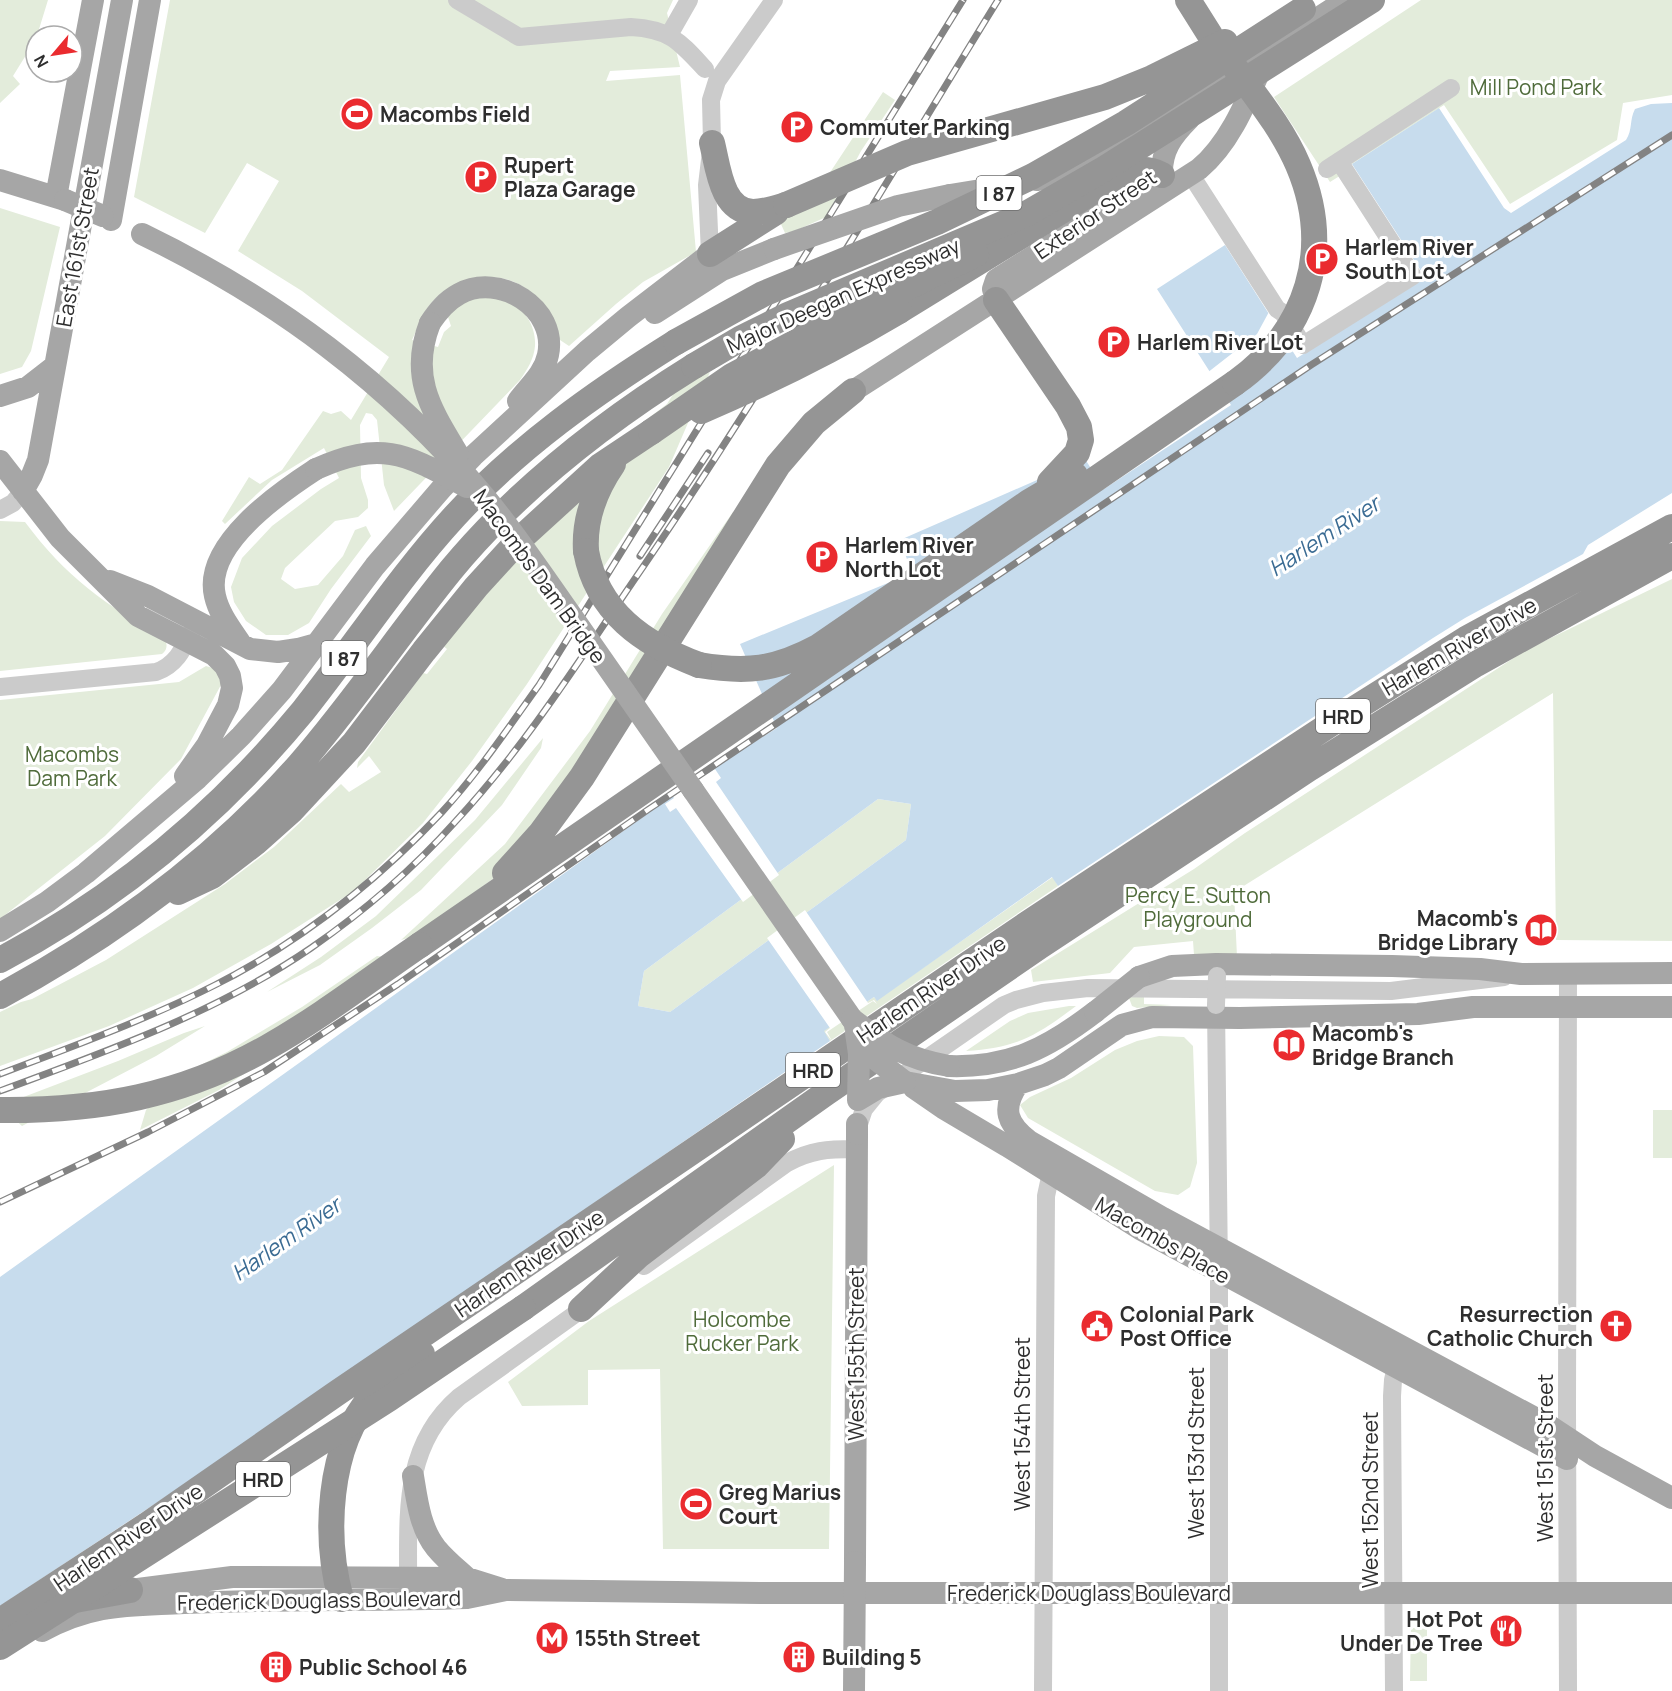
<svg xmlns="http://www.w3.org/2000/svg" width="1672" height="1691" viewBox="0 0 1672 1691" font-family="Manrope,sans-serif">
	<rect width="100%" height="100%" fill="#fff"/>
	<!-- green -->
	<path fill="#e3ecdb" d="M0,0H48L36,39L13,76L20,84L0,103Z
		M170,0H673L667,13L680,67L610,71L606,81L680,75L696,252L643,282L616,304L569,346L557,338C550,319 545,304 529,291C499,265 446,278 426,310C420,319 417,330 412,340L438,347L444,332L451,326L447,314C458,306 467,299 480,297C510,291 537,317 535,346C534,359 527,370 520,380L394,511L384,485L377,420L372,414L366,413L360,425L361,478L368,500V508L358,517L335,521L285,568L281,579L295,589L318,585L343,556L355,530L366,526L371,536L331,589L309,623L288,635H266L246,621L234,602L231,587L242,558L272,526L321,489L339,478L324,448L272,480L225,524L222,521L249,477L260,484L282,470L323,411L331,414L341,411L351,420L389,357L302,291L238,251L279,181L247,163L205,233L134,197Z
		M1421,0H1672V95L1623,103L1617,140L1510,204L1444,105L1352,164L1346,172L1330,182L1274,97Z
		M883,92L895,100L861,151L826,217L795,231L785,233L771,202L829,174Z
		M0,208L60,227L31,351L22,367L0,374Z
		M710,372L669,467L527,684L472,761L423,823L354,891L271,944L193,988L109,1026L0,1066V1012L21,1002L32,999L106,960L225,884L274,847L341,784L349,792L381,772L369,756L357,768L358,762L423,673L427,674L447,649L424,631L616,443L667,404L677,388Z
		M733,512L736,514L597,737L494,878L415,936L401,940L505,844L590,731L662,614Z
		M0,521L25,522C65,576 106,606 165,638C167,645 168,649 162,654L0,671Z
		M1672,579V941L1556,940L1553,693L1234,892L1237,957L1194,955L1193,941L1134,947L1110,973L1033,982L1031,970L1194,869L1245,833L1526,650Z
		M206,666L216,669L222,683L181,759L105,836L0,919V700L179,682Z
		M543,738L541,748L502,805L421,890L372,928L320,965L267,992L321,957L376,916L475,820Z
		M878,799L911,804L906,840L670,1012L638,1006L644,971Z
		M1053,877L1058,886L830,1041L823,1031L874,997L877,1000Z
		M377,956L391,958L306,1034L219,1090L140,1130L146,1110L180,1075L227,1052L302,1007Z
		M1144,987V1004L1172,1005L1137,1008L1132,1006L1129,998Z
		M1069,1006H1076C1036,1036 1017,1048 966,1051L1010,1021L1028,1013Z
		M205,1026L156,1056L22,1126L0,1106L118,1061L184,1033Z
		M1159,1036L1184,1037L1193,1046L1197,1163L1190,1187L1178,1195L1155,1191L1028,1118L1020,1105L1030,1097L1071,1078L1115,1050L1137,1041Z
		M1653,1110H1672V1158H1653Z
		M834,1165L829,1549H663L660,1369L588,1370V1405L522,1406L508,1382L589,1321Z
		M1411,1628H1427V1681H1410Z"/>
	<!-- water -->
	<path fill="#c7dced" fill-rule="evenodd" d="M1672,103V493L1588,545L1583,554L1465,618L1433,638L1058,886L1052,877L877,1001L874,997L824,1031L830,1041L811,1054L185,1484L0,1606V1277L661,804L717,765L777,728L740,644L912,573L900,540L1085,459L1104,489L1231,405L1157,289L1225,245L1297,358L1425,277L1352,164L1439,108L1504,208L1511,213L1626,140C1633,129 1629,121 1635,109L1651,104ZM878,799L911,804L906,840L670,1012L638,1006L644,971Z"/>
	<!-- pier -->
	<path fill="#fff" d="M1270,310L1291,343L1275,365L1260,379L1226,402L1207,373L1257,334Z
		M715,769L721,778L716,782L779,875L743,902L676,808L670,812L665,804L674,798L671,794L705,770L707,774Z
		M805,910L868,1003L874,1000L877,1004L873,1001L827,1032L832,1041L825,1032L830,1028L767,938Z"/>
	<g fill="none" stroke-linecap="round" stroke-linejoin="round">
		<!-- minor -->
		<path stroke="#cbcbcb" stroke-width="18" d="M457,0L519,37L631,27C670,29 680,42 705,69
			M669,35L689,0
			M1327,169L1451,88
			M1191,175L1277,309L1283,313L1303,345L1413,276L1339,161
			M710,254L707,185L712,143L711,100L717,81L774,0
			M0,510L13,503L23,491
			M0,687L156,672C177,665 184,647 193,629
			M1568,974L1567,1409L1568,1691
			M1216,1006L1219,1272V1691
			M855,1136L864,1109L877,1093L1004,1005L1016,1000L1043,993L1088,988L1391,991L1504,977
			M644,1266L787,1163C811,1150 828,1149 855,1149
			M408,1590C409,1520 400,1448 459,1397L592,1302
			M1043,1691L1046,1196L1049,1182L1056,1163
			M1394,1691L1392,1396L1393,1380L1399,1354"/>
		<!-- major -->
		<path stroke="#a6a6a6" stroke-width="22" d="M1258,57L1346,0
			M1162,175C1161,151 1172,136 1189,119
			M0,180L65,200
			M1037,180L1060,174L1089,162L1245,65
			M950,195L999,187
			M56,197L93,0
			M111,220L150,0
			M996,300L993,289L996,280L1002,276L1162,175
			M655,313L722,270L774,249
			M430,323C438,311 446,301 459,294C499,272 558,308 548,355C544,374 529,386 518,401
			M853,391L1199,169C1234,140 1251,89 1270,48
			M0,396L28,387L55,366
			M0,461L60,538L138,616L214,655L225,666L230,676L232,688L228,705L207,745L185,776
			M23,491L32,475L38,460L122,0
			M110,581L148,596L250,649L278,652L298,649L316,644
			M241,644C231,629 219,614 215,596C203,545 279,493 316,469
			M693,790L852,1019
			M0,931L47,902L86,873L198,778L241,736L282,690L375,566L442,488L473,456L587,351L628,317L710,254
			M1139,977L1172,966L1216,964L1392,966L1480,969L1521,974L1672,973
			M949,1066C1010,1068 1048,1048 1095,1012
			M905,1082L955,1091L988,1090L1018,1084L1045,1075L1059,1068L1122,1025L1152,1017L1240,1018L1418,1014L1473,1007H1672
			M1018,1084C1001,1109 1007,1124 1029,1141L1163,1218L1548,1425L1595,1456L1672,1498
			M914,1088L943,1108L1007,1146L1140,1229L1567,1459
			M413,1476C417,1500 420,1528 436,1548C445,1559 456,1568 467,1578
			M855,1562L857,1134
			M131,1605L130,1590L232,1577L467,1578L502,1589
			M42,1631C94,1603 127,1606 184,1603C278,1599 372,1601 467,1598L506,1590L760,1593H1672"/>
		<!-- highway -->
		<path stroke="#959595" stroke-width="26" d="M1188,0L1210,35
			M712,143C718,166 721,211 753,212C764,212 776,208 786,205
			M710,254L776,212
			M996,300L1068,406L1079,427L1081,440L1077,453L1050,482
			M899,311L1115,178C1132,170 1145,166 1162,175
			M586,551C584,519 595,490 613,464
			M699,665C747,673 775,670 818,647L1029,502L1075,475
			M505,873L541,833L582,777L778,465L814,423L853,391
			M178,892L212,876L255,843L292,810L354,743L424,651L476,587L519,540L600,466L651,432
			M420,945L1235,383
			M0,960C117,898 219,813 303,711C354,647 399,577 454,517C518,447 596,392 676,342
			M0,996C113,935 214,861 299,765C353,703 399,634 451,570C519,488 604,422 694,366
			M523,1308L826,1093L1040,946L1310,768L1476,664L1672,556
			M581,1309L638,1256L756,1166L782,1139
			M341,1599C324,1538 327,1446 372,1396C387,1380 406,1370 422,1354
			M75,1600L130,1590
			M0,1621L147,1525L337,1393L1027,924L1335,721L1466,639L1672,527"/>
		<defs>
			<path id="rail" d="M640,556L708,453
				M0,1074C73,1046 146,1020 215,985C300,942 377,881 442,812C478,773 508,728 539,685L963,0
				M0,1091C107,1051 216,1013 311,948C363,912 413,869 455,822C523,749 577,664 632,583C762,394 878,195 998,0
				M0,1202L148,1132L264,1072L398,984L649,809L1311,365L1672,135"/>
		</defs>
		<!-- rail casing -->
		<use href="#rail" stroke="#838383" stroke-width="7"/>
		<!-- rail -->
		<use href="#rail" stroke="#fff" stroke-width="4.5" stroke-dasharray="14" stroke-linecap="butt"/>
		<!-- minor-bridge -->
		<path stroke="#cbcbcb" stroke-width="18" d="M1216,1005L1217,976"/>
		<!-- major-bridge -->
		<path stroke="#a6a6a6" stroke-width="22" d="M65,200L103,216
			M142,234C276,299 389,383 485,497C518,537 546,580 576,622C615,678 654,734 693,790
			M774,249L898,206L950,195
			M430,323C409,377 431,409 458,454
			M316,469C383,439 407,455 467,487
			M1095,1012L1139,977
			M852,1019C886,1045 906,1059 949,1066
			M855,1026L874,1058L905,1082
			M856,1033L859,1054L858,1100
			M858,1100L878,1088L905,1082
			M857,1124V1134
			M854,1691L855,1562"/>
		<!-- highway-bridge -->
		<path stroke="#959595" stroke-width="26" d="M786,205L907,153L1105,97L1152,78L1225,42
			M676,342L763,294L937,222L1033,176L1126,123L1303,9
			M694,366L740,339L788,315L1026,214L1104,169L1372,0
			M1235,383C1308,331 1334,249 1298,165C1283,130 1258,99 1236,69
			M701,411C769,382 835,349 899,311
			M651,432L732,376L815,332L976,254
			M586,551C597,612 643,644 699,665
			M0,1110C98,1111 182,1096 268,1047C321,1017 370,979 420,945
			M0,1647L390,1398L523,1308"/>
	</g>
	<!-- icons -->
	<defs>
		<symbol id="stadium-disc" viewBox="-11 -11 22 22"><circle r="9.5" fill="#ea2b2f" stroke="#fff"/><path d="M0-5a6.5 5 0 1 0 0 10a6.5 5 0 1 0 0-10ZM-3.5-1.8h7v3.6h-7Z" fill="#fff"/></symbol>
		<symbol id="parking-disc" viewBox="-11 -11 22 22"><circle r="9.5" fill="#ea2b2f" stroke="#fff"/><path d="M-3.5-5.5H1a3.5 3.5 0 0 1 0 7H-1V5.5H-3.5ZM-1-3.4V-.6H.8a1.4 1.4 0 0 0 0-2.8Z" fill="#fff"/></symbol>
		<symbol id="library-disc" viewBox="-11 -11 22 22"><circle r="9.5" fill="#ea2b2f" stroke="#fff"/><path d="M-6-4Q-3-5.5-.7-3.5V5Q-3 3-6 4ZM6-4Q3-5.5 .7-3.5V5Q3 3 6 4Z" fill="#fff"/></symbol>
		<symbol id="civic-disc" viewBox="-11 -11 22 22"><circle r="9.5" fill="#ea2b2f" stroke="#fff"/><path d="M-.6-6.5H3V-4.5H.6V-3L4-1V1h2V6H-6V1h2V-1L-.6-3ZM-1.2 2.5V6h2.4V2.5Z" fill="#fff"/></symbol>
		<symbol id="church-disc" viewBox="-11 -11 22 22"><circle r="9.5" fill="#ea2b2f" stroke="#fff"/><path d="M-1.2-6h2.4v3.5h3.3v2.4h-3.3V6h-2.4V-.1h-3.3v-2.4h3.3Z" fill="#fff"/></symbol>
		<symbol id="restaurant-disc" viewBox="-11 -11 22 22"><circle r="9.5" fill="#ea2b2f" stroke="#fff"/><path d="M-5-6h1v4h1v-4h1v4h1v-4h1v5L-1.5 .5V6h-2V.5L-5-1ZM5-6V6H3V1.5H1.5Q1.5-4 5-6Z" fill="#fff"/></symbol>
		<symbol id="metro-disc" viewBox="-11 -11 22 22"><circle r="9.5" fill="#ea2b2f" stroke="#fff"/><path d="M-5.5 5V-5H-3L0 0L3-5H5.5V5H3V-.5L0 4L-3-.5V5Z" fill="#fff"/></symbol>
		<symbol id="building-disc" viewBox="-11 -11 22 22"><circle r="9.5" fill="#ea2b2f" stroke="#fff"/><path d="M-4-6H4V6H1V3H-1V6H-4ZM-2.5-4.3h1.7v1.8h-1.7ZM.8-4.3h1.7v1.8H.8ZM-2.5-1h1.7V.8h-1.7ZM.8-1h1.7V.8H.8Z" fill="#fff"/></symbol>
	</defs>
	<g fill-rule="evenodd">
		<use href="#stadium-disc" x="338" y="95" width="38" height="38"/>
		<use href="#parking-disc" x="778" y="108" width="38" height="38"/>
		<use href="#parking-disc" x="462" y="158" width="38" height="38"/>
		<use href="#parking-disc" x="1303" y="240" width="38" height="38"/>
		<use href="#parking-disc" x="1095" y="323" width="38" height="38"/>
		<use href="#parking-disc" x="803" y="538" width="38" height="38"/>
		<use href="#library-disc" x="1522" y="911" width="38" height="38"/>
		<use href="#library-disc" x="1270" y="1026" width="38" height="38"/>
		<use href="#civic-disc" x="1078" y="1307" width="38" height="38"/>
		<use href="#church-disc" x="1597" y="1307" width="38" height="38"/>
		<use href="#stadium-disc" x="677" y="1485" width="38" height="38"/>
		<use href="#restaurant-disc" x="1487" y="1612" width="38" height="38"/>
		<use href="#metro-disc" x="533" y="1619" width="38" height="38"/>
		<use href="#building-disc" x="780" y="1638" width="38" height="38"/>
		<use href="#building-disc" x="257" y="1648" width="38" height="38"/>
	</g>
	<g text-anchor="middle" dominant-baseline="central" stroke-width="6" stroke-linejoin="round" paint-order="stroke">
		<!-- shield labels -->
		<g fill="#fff" stroke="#6d6d6d" stroke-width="1.5">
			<rect x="976.5" y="176" width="45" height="34" rx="4.5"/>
			<rect x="321.5" y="641" width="45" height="34" rx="4.5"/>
			<rect x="1316" y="699" width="54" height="34" rx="4.5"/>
			<rect x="786" y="1053" width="54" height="34" rx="4.5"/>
			<rect x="236" y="1462" width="54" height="34" rx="4.5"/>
		</g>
		<g font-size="20" font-weight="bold" fill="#2e2e2e">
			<text x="999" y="193">I 87</text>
			<text x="344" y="658">I 87</text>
			<text x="1343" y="716">HRD</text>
			<text x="813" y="1070">HRD</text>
			<text x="263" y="1479">HRD</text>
		</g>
		<!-- park labels -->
		<g font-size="21" fill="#4f6b3a" stroke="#fff">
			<text x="1536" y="87">Mill Pond Park</text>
			<text x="72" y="754">Macombs<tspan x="72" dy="24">Dam Park</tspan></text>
			<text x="1198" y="895">Percy E. Sutton<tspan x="1198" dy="24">Playground</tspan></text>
			<text x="742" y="1319">Holcombe<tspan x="742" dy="24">Rucker Park</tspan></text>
		</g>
		<!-- poi labels -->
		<g font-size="21" font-weight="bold" fill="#2e2e2e" stroke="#fff" text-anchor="start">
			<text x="380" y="114">Macombs Field</text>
			<text x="820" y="127">Commuter Parking</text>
			<text x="504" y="165">Rupert<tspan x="504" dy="24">Plaza Garage</tspan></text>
			<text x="1345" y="247">Harlem River<tspan x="1345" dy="24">South Lot</tspan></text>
			<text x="1137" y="342">Harlem River Lot</text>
			<text x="845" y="545">Harlem River<tspan x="845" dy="24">North Lot</tspan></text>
			<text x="1518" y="918" text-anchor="end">Macomb's<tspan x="1518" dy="24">Bridge Library</tspan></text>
			<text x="1312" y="1033">Macomb's<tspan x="1312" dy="24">Bridge Branch</tspan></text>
			<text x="1120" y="1314">Colonial Park<tspan x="1120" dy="24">Post Office</tspan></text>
			<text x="1593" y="1314" text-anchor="end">Resurrection<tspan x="1593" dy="24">Catholic Church</tspan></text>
			<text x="719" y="1492">Greg Marius<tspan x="719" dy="24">Court</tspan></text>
			<text x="1483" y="1619" text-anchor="end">Hot Pot<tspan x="1483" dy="24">Under De Tree</tspan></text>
			<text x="575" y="1638">155th Street</text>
			<text x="822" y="1657">Building 5</text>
			<text x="299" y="1667">Public School 46</text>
		</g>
		<!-- street labels -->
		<g font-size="21" fill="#2e2e2e" stroke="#fff">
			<text transform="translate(1095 214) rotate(-34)">Exterior Street</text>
			<text transform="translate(77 247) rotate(-80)">East 161st Street</text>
			<text transform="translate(843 295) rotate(-24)">Major Deegan Expressway</text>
			<text transform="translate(540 576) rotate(54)">Macombs Dam Bridge</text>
			<text transform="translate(1459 646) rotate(-30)">Harlem River Drive</text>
			<text transform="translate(931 989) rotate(-34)">Harlem River Drive</text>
			<text transform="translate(1163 1240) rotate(30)">Macombs Place</text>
			<text transform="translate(529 1263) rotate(-34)">Harlem River Drive</text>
			<text transform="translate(856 1354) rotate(-90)">West 155th Street</text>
			<text transform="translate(1022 1424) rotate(-90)">West 154th Street</text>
			<text transform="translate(1196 1453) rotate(-90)">West 153rd Street</text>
			<text transform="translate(1545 1458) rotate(-90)">West 151st Street</text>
			<text transform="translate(1370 1500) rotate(-90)">West 152nd Street</text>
			<text transform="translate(128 1537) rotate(-34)">Harlem River Drive</text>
			<text x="1089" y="1593">Frederick Douglass Boulevard</text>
			<text transform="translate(319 1600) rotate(-1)">Frederick Douglass Boulevard</text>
		</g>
		<!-- water labels -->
		<g font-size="22" font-style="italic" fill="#3a6b93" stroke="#fff">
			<text transform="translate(1324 536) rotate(-33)">Harlem River</text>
			<text transform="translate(286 1239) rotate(-35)">Harlem River</text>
		</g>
	</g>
	<!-- north arrow -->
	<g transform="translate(54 54) rotate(241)"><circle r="28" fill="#ffffff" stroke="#ababab" stroke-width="1.5"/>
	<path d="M0-4.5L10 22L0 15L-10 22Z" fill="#ea2b2f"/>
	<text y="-9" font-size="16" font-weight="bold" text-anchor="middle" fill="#2e2e2e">N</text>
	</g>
</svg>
